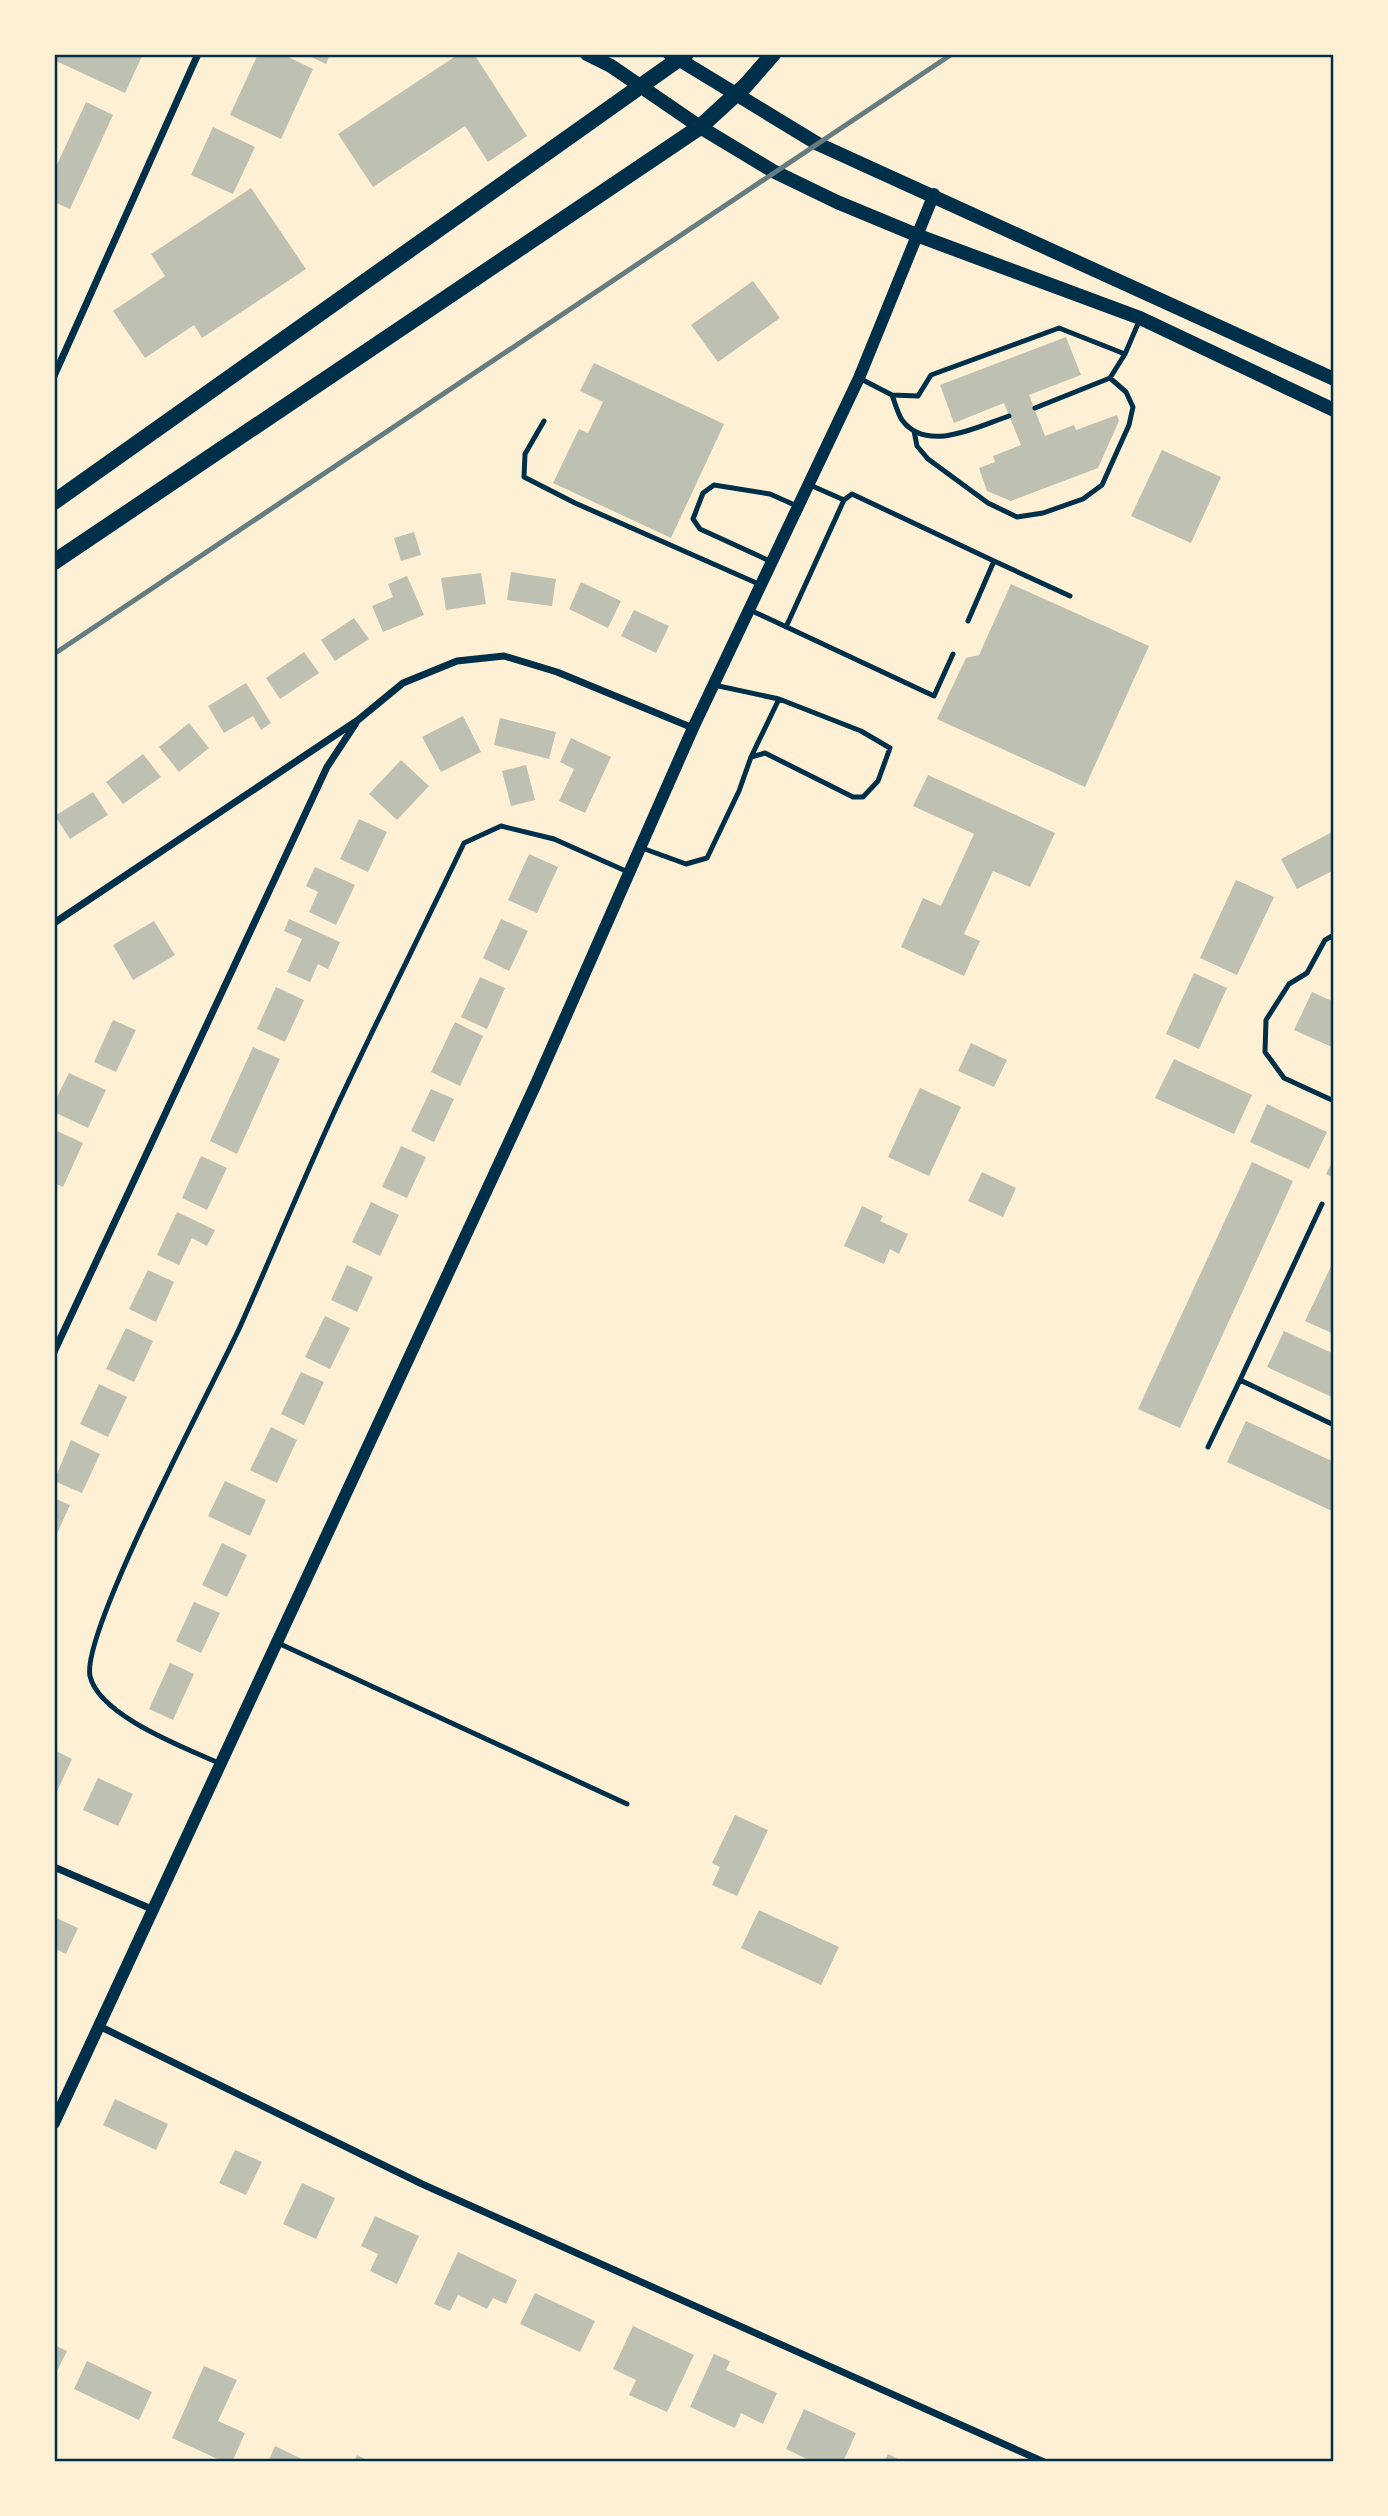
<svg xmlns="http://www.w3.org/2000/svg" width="1388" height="2516" viewBox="0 0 1388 2516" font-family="'Exo 2',sans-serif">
	<rect width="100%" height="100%" fill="#fdf0d5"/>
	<!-- building -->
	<path fill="#bec0b2" d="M54,54H143L125,93L54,60Z
		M258,54H282L313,69L281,139L230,115Z
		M305,54H330L326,64Z
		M459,54H474L527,136L488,162L465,126L373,187L338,134Z
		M86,102L113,115L70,209L54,202V171Z
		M213,127L255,147L233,194L191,175Z
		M251,188L306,269L202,338L194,325L145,358L113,311L165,276L151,254Z
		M753,281L780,318L718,362L691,325Z
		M1066,337L1081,375L1029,395L1045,436L1074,425L1076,430L1117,415L1119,421L1098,468L1011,501L987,491L979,468L995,462L993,456L1021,445L1004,403L954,423L940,385Z
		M594,363L724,424L671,538L553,483L579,429L588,433L603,402L580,391Z
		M1162,450L1221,477L1191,543L1131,516Z
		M414,532L421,555L401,561L394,538Z
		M511,572L556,579L552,606L507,600Z
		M481,573L486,604L446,610L441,578Z
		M407,576L424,615L383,632L372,606L393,597L388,584Z
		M581,582L621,601L608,628L569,609Z
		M1011,584L1149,646L1085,787L937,719L966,658L979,655Z
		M634,610L669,626L656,653L621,636Z
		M354,618L369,639L335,661L321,640Z
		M304,652L319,673L280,699L266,678Z
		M246,683L271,723L261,730L253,716L224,733L208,706Z
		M463,716L481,752L441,772L422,737Z
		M500,718L556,732L549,759L494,745Z
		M189,723L209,748L179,772L159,747Z
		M571,738L611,757L585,813L559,801L574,769L560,762Z
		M143,754L161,777L123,804L106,782Z
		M401,760L429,786L397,820L369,794Z
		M526,765L535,800L511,806L502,771Z
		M928,775L1055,833L1030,887L993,871L964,934L980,941L964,976L901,947L923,898L941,906L974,834L913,806Z
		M93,792L108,815L70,839L55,816Z
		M359,819L387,832L368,872L340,859Z
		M1334,831V870L1297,889L1281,859Z
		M529,854L558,867L537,913L508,900Z
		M315,867L355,885L336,925L309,912L318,892L306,886Z
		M1236,880L1274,897L1237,975L1200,958Z
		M289,919L340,942L328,969L318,964L310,982L287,972L302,939L284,931Z
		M501,919L528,931L509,971L483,958Z
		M154,921L175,955L133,980L113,945Z
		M1194,973L1227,988L1199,1049L1166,1034Z
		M480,977L505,988L487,1029L461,1017Z
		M276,987L304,1000L285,1042L257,1029Z
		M1312,992L1334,1002V1048L1294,1030Z
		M113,1020L136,1030L116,1072L94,1062Z
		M455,1022L483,1036L460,1086L431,1072Z
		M971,1043L1007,1060L994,1087L958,1071Z
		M253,1047L280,1059L237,1154L210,1141Z
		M1174,1059L1252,1095L1234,1134L1155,1098Z
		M69,1073L106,1090L88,1128L54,1112V1103Z
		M920,1088L961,1107L929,1176L888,1157Z
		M431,1089L454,1099L434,1142L411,1131Z
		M1267,1104L1327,1132L1309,1169L1250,1142Z
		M57,1131L83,1143L63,1187L54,1183V1137Z
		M401,1146L426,1157L407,1198L382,1187Z
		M201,1156L227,1168L207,1210L182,1198Z
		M1334,1158V1178L1326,1174Z
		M1252,1162L1293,1181L1180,1428L1138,1409Z
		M982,1172L1016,1188L1003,1217L968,1201Z
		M371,1202L399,1215L380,1256L352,1242Z
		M862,1206L883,1216L880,1221L908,1234L899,1254L890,1249L884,1264L844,1246Z
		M177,1212L215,1230L207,1246L192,1238L179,1265L157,1255Z
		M1334,1260V1334L1305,1321Z
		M347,1265L373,1277L357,1312L331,1300Z
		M148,1270L174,1282L156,1322L129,1309Z
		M325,1316L350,1328L330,1369L305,1357Z
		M126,1328L153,1341L134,1382L106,1369Z
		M1284,1331L1334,1354V1398L1267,1367Z
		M301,1372L324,1382L304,1425L281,1414Z
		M99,1384L127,1397L108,1437L80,1424Z
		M1246,1421L1334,1462V1512L1227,1462Z
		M271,1427L297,1440L277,1483L250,1470Z
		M71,1440L100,1454L82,1493L54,1481Z
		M225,1481L266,1500L250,1536L208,1516Z
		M54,1498L70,1505L54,1540Z
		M222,1543L247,1555L227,1597L202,1585Z
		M194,1602L220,1613L201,1653L176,1641Z
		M170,1663L194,1674L173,1720L149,1709Z
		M54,1750L72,1759L54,1798Z
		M98,1778L133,1794L118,1826L83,1810Z
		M735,1815L768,1830L737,1896L712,1885L720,1867L712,1863Z
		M759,1910L839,1947L821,1985L741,1948Z
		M54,1917L78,1928L66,1954L54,1948Z
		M115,2099L168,2124L156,2150L103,2125Z
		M235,2150L262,2162L246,2195L219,2183Z
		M302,2183L335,2198L316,2239L283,2224Z
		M375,2216L419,2236L397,2284L370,2271L378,2254L361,2246Z
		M458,2252L517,2280L506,2304L493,2298L487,2309L458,2295L450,2311L434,2304Z
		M535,2293L595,2321L580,2352L520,2324Z
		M633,2326L694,2355L667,2412L629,2395L636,2380L613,2369Z
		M54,2345L67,2351L54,2377Z
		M714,2354L730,2361L726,2370L777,2393L763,2424L741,2413L735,2428L690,2407Z
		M87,2361L152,2392L139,2420L74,2389Z
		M204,2366L237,2380L218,2421L245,2433L232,2462H224L172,2438Z
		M804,2409L856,2433L843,2462H813L786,2449Z
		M275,2446L308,2462H268Z
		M888,2454L904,2462H884Z
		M357,2455L371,2462H354Z"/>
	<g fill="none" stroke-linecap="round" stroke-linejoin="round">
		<!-- service -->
		<path stroke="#003049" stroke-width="5" d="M859,378L892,395L918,396L931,375L1059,328L1125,354L1140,319
			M892,395C895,403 898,414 902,420C927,454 979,426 1009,416
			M1035,408L1110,378L1125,354
			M544,421L525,454L524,477L575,503L761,585
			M914,431L917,446L928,459L988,503L1017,517L1043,513L1083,499L1102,485L1129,425L1133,407L1126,392L1110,378
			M810,485L844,500L852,494L994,561L968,621
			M994,561L1070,596
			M772,562L700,529L693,519L703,493L714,485L770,494L797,506
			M750,610L934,696L953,654
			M786,627L844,500
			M751,757L779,699
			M642,848L686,864L707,858L739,791L751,757L765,753L853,797H863L878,781L890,748L861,731L779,699L714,685
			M1334,935L1325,940L1307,973L1289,984L1266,1020L1265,1052L1284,1078L1334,1101
			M1322,1204L1240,1380L1334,1425
			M1208,1447L1240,1380
			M278,1643L627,1804
			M221,1764C186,1748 99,1716 90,1676C81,1632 213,1385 239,1329C272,1255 303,1180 337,1106C378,1018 422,931 464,843L501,826L554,839L628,872"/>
		<!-- minor -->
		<path stroke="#003049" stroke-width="7" d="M54,376L198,54
			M54,923L358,720L403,683L457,661L504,656L557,672L693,728
			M54,1352L327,767L356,723
			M54,1867L154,1910
			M101,2027L422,2184L1044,2462"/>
		<!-- tertiary -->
		<path stroke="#003049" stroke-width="12" d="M54,2123L535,1086L693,728L859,378L934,194"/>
		<!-- secondary -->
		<path stroke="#003049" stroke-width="14" d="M587,54L611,66L700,127L773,171L837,202L919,236L1140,318L1334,410
			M670,54L818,144L1334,379"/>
		<!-- primary -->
		<path stroke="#003049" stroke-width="16" d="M54,502L686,54
			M54,562L700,127L746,85L773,54"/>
		<!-- rail -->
		<path stroke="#657d81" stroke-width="5" d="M54,654L952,54"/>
	</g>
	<!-- border -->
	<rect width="1388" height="2516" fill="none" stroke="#fdf0d5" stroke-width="112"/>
	<rect x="56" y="56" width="1276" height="2404" fill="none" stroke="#003049" stroke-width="2.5"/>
</svg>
